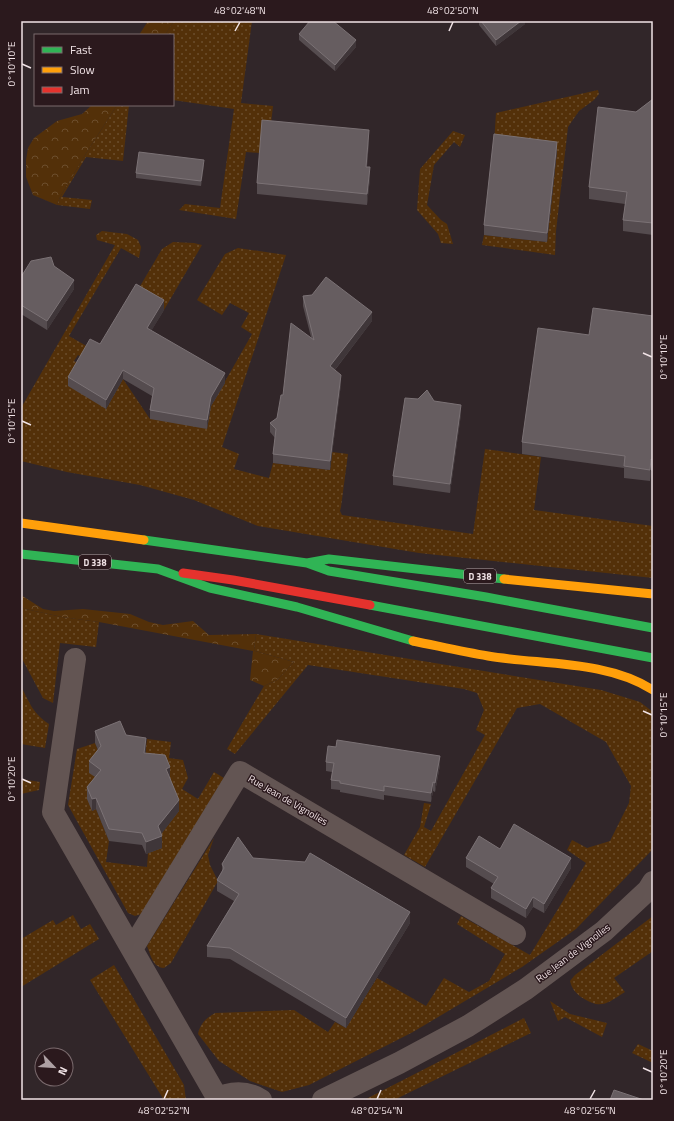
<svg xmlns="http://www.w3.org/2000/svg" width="674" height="1121" viewBox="0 0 674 1121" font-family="'Titillium Web',sans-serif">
	<defs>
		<pattern id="grass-dots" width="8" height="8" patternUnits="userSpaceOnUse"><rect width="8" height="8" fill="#533009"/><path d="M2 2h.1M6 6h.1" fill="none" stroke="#6c4e2d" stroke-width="1.8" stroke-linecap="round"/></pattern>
		<pattern id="forest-crowns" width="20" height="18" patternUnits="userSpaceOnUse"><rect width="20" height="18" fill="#533009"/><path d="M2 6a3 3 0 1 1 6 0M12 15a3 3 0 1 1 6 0" fill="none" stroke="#6c4e2d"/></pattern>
	</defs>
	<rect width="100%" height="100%" fill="#312629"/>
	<!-- grass -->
	<path fill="url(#grass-dots)" d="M174,21H252L241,103L273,106L270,132L260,153L246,152L236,219L179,210L185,204L220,208L234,109L173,100V35H165Z
		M598,90L599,94L594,100L579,111L568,127L556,231L555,255L482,245L484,235L547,242L557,151L494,143L496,113Z
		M117,105H129L123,161L86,157L62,197L92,200L90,209L57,205L60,197L85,155Z
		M453,131L465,135L460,147L454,142L434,165L427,205L441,220L447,224L453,244L441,243L438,234L417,210L420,169Z
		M102,231L127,234L138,240L141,247L139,258L121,248L69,336L90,348L84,358L78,355L74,361L81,365L106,409L123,379L150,419L211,406L252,334L241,327L249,313L230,303L222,315L197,300L225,254L238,248L286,255L222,447L239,454L234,469L269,478L273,463L330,470L332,452L348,454L341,507L340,511L342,515L473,534L485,449L541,457L534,510L653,526V578L419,553L258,526L194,500L140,485L67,472L21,461V408L115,245L97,240L96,235Z
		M173,242L194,243L202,245L164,310L136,293L162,249Z
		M21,608L62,617L99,622L96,647L60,643L53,703L43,698L21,657Z
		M256,634L601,690L640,702L653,712V849L576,929L522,967L413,1032L309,1085L282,1092L250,1081L219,1061L198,1034C200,1024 206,1018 215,1013L294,1010L328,1032L335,1022L346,1028L377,978L426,1006L444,978L469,992L489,981L505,954L457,924L461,916L530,955L586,863L567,850L572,840L587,848L610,841L629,803L631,786L606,742L540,704L517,708L425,867L404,855L420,827L424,803L431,804L424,827L431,831L485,735L476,730L484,710L477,693L464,689L308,665L235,754L227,749L264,686L277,680L294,662L255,651L254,650Z
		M21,686C30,704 33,713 49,724L45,748L21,744Z
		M147,739L171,742L169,758L183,760L188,778L182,789L198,799L214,772L224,778L141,914L135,916L128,913L68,805L77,749L95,743L101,758V782L96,809L109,841L106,862L147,867L148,853L144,765Z
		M21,779L40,782L39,790L21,794Z
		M214,838L208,855L210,865L218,881L171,963L164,968C152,967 151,955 147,946Z
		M73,915L81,929L90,924L99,939L21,987V939L53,920L56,925Z
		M653,916V951L614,978L625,992C606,1004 601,1010 581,997C575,992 572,989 570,981L575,975Z
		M114,965L184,1085L186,1100H164L90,980Z
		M550,1001L570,1014L607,1023L602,1037L565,1017L558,1021Z
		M524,1018L531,1033L394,1100H364Z
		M638,1044L653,1051V1063L632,1053Z"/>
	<!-- forest -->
	<path fill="url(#forest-crowns)" d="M148,21H174L165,35H139Z
		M92,105H117L85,155L60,197L57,205L33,195L26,177V160L28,148L34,138L57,121L82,114Z
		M21,595L43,609L54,611L83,609L130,614L149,622L163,625L193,621L209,635L256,634L254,650L255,651L294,662L277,680L264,686L250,680L253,651L99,622L62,617L21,608Z"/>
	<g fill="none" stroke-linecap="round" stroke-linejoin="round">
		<!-- street -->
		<path stroke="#635553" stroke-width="22" d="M75,659L53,812L218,1099
			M132,949L240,772L515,934
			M216,1100C230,1091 247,1091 261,1100
			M323,1100L399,1063L468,1026L526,989L604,931L648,890L653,882"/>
		<!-- fast -->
		<path stroke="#30b455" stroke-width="9" d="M144,540L307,563L329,559L504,579
			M21,554L158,569L210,588L297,607L413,641
			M307,563L329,571L486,597L653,628
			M370,605L653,658"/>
		<!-- slow -->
		<path stroke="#ff9f0a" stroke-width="9" d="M21,523L144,540
			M504,579L653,594
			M413,641C438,646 463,652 488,656C541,665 606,660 653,690"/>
		<!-- jam -->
		<path stroke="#e5322d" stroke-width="9" d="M183,573L233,580L370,605"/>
	</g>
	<!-- wall -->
	<path fill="#554c4f" d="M479,21H525V24L496,46L479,25Z
		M299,34L356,47L335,71L299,40Z
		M653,99V235L623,231V220L625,204L589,199V187L636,112Z
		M369,141L367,167L370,178L367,205L257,194V183Z
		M557,151L547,242L484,235V225Z
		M204,165L201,186L136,178V173Z
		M54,266L74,289L47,330L21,314V277Z
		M303,296L372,321L335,370L341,384L330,470L273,463V454L275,438L270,432V423L277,418L283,395L311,337L303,306Z
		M164,310L151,331L225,383L211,406L207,429L150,419V410L152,396L123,379L106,409L68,386V377L100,344Z
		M653,316V471H651L650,481L624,478V468L522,454V442L589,335Z
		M434,401L461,414L450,493L393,485V476Z
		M95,731L126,735L146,750L145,753L170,778L179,811L161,834L162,848L146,854L142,845L109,841L96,809L92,811L87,799V787L95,777L89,773V761L98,750L95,743Z
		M326,762L440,765L435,792L433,791L431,802L384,795V800L340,792V790L331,789V780L332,772L326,771Z
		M500,849L571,868L544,913L533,907L526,918L491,898V888L494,884L466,867V858Z
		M253,858L410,923L346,1028L230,959L207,957V946L234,901L217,891V880L222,872V864Z"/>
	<!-- shaded-wall -->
	<path fill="#3f3639" d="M521,21H525V24L496,46V40Z
		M356,40V47L335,71V65Z
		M369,130V141L366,178V167Z
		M557,142V151L547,242V233Z
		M204,160V165L201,186V181Z
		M370,167V178L367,205V194Z
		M74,280V289L47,330V321Z
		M164,300V310L147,338V328Z
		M372,312V321L330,376V366Z
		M123,370V379L106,409V400Z
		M225,373V383L211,406L207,429V420L211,397Z
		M341,375V384L330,470V461Z
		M461,405V414L450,493V484Z
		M651,459V471L650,481V470Z
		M146,738V750L144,765V753Z
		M440,756V765L435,792V783Z
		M170,767V779L166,769Z
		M433,782V791L431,802V793Z
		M96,798V809L92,811V799Z
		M179,800V811L159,837L162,836V848L146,854V842Z
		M571,858V868L544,913V904Z
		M533,897V907L526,918V909Z
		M410,912V923L346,1028V1018Z"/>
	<!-- building -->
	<path fill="#665d60" stroke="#7b7275" d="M310,21H333L356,40L335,65L299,34Z
		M481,21H521L496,40Z
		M653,99V223L623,220L627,192L589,187L598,107L636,112Z
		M262,120L369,130L366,167H370L367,194L257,183Z
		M494,134L557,142L547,233L484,225Z
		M139,152L204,160L201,181L136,173Z
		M51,257L54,266L74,280L47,321L21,305V277L31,261Z
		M326,277L372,312L330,366L341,375L330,461L273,454L276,429L270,423L277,418L281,395H283L291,323L314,340L303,296L312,295Z
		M136,284L164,300L147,328L225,373L211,397L207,420L150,410L154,388L123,370L106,400L68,377L90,339L100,344Z
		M593,308L653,316V460L651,459L650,470L624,466L625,456L522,442L538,328L589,335Z
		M427,390L434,401L461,405L450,484L393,476L405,398L418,399Z
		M120,721L126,735L146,738L144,753L165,755L170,767L166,769L179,800L158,826L162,836L146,842L142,833L109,829L96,798L92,799L87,787L101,770L89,761L101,746L95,731Z
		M337,740L440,756L435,783L433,782L431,793L384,786V791L340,783V781L331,780L334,763L326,762L328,746L336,747Z
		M514,824L571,858L544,904L533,897L526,909L491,888L498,877L466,858L479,836L500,849Z
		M238,837L253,858L305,862L310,853L410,912L346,1018L230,948L207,946L239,894L217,880L224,868L222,864Z
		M614,1090L644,1100H610Z"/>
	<!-- ticks -->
	<path fill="none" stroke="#f1e3e6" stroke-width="1.5" d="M235,31L240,22M449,31L453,22M22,64L31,68M643,353L652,357M22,421L31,425M643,711L652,715M22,779L31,783M643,1068L652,1072M164,1099L168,1090M377,1099L381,1090M590,1099L595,1090"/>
	<g text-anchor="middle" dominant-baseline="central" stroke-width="3" stroke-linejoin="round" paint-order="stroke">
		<!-- shield labels -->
		<g fill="#2b191d" stroke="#b6a6aa" stroke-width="1">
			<rect x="79" y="555" width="32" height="14" rx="3"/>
			<rect x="464" y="569" width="32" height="14" rx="3"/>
		</g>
		<g font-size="9" font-weight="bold" fill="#f1e3e6">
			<text x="95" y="562">D 338</text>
			<text x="480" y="576">D 338</text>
		</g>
		<!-- street labels -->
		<g font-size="10" fill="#f1e3e6" stroke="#2b191d">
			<text transform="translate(288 800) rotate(30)">Rue Jean de Vignolles</text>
			<text transform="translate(573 953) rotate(-37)">Rue Jean de Vignolles</text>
		</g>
	</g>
	<!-- border -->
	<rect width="674" height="1121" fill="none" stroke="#2b191d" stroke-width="44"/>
	<!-- legend -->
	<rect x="34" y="34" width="140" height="72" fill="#2b191d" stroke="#7a6a6d"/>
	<rect x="42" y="47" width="20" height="6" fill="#30b455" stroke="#7a6a6d"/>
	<text x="70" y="54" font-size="12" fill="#f1e3e6">Fast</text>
	<rect x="42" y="67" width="20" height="6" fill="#ff9f0a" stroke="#7a6a6d"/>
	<text x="70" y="74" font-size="12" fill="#f1e3e6">Slow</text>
	<rect x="42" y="87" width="20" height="6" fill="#e5322d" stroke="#7a6a6d"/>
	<text x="70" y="94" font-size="12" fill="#f1e3e6">Jam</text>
	<!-- north arrow -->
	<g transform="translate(54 1067) rotate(115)"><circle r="19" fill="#2b191d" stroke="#7a6a6d"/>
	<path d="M0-3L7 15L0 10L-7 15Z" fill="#aea1a4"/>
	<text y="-6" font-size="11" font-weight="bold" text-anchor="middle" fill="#f1e3e6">N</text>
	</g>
	<rect x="22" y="22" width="630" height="1077" fill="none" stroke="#f1e3e6" stroke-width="1.5"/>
	<g font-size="10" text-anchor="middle" fill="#f1e3e6">
		<text x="240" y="14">48°02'48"N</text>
		<text x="453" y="14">48°02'50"N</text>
		<text transform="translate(11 64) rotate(-90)" y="4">0°10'10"E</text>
		<text transform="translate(663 357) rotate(-90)" y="4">0°10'10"E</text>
		<text transform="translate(11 421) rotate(-90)" y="4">0°10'15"E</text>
		<text transform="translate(663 715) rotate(-90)" y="4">0°10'15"E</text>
		<text transform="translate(11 779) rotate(-90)" y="4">0°10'20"E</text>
		<text transform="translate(663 1072) rotate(-90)" y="4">0°10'20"E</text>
		<text x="164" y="1114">48°02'52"N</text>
		<text x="377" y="1114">48°02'54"N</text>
		<text x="590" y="1114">48°02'56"N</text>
	</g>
</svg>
